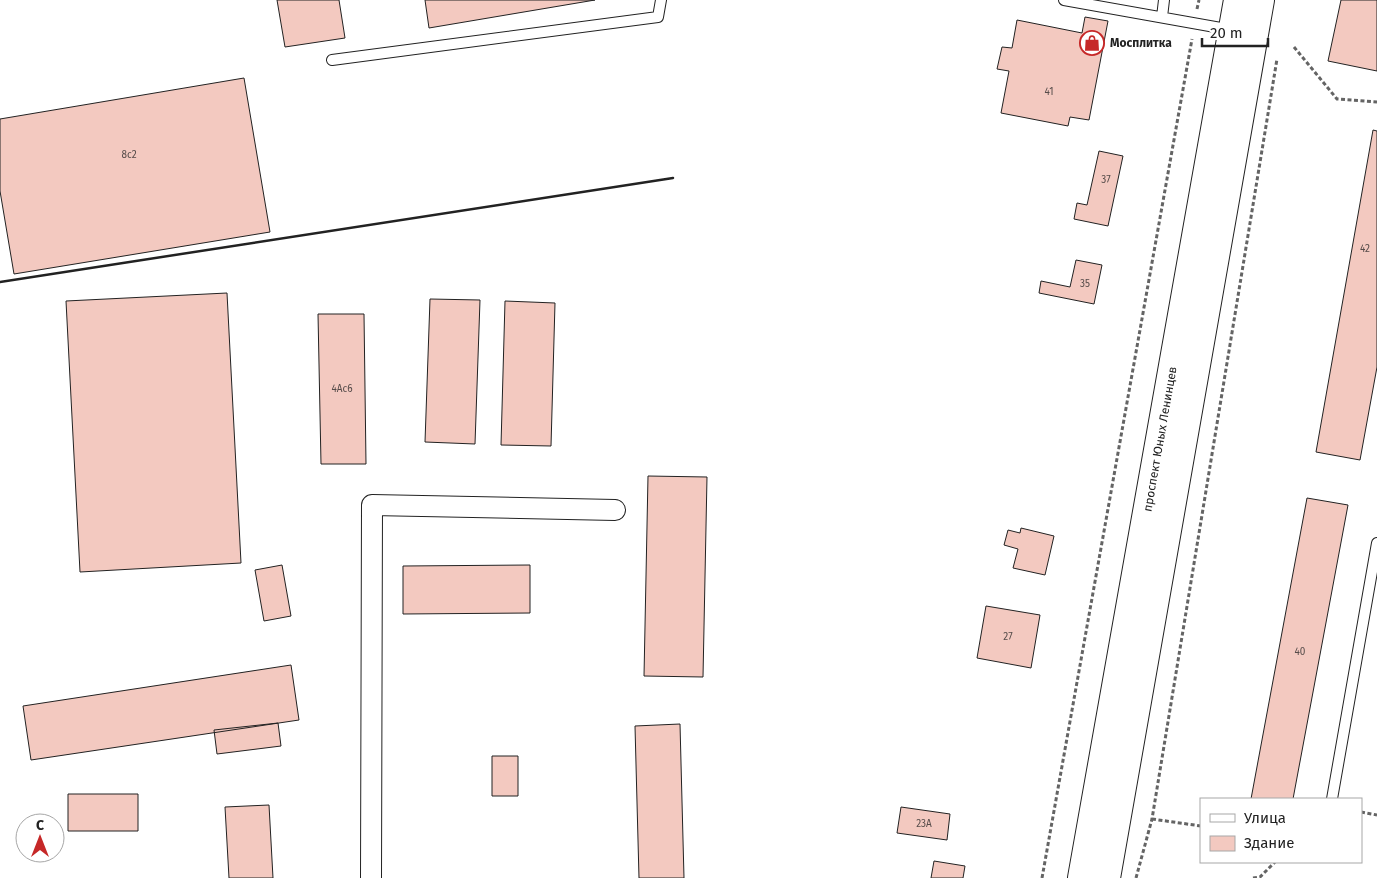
<svg xmlns="http://www.w3.org/2000/svg" width="1377" height="878" viewBox="0 0 1377 878" font-family="'Fira Sans',sans-serif">
	<rect width="100%" height="100%" fill="#fff"/>
	<!-- building -->
	<path fill="#f3c9c0" stroke="#222" d="M277,0H339L345,38L285,47Z
		M425,0H595L429,28Z
		M1341,0H1377V71L1328,61Z
		M1085,17L1108,21L1089,120L1070,117L1068,126L1001,113L1009,71L997,69L1002,47L1012,48L1017,20L1082,33Z
		M244,78L270,232L14,274L0,191V119Z
		M1373,130L1377,131V367L1360,460L1316,452Z
		M1099,151L1123,156L1108,226L1074,219L1077,203L1087,205Z
		M1076,260L1102,265L1094,304L1039,293L1041,281L1070,287Z
		M227,293L241,563L80,572L66,301Z
		M430,299L480,300L475,444L425,442Z
		M505,301L555,303L551,446L501,445Z
		M318,314H364L366,464H321Z
		M648,476L707,477L703,677L644,676Z
		M1307,498L1348,505L1293,799H1251Z
		M1021,528L1054,536L1045,575L1013,568L1018,549L1004,545L1008,530L1020,533Z
		M282,565L291,616L264,621L255,570Z
		M530,565V613L403,614V566Z
		M986,606L1040,615L1031,668L977,658Z
		M291,665L299,720L31,760L23,706Z
		M278,723L281,746L217,754L214,730Z
		M680,724L684,878H639L635,726Z
		M492,756H518V796H492Z
		M68,794H138V831H68Z
		M269,805L273,878H229L225,807Z
		M901,807L950,814L947,840L897,833Z
		M934,861L965,866L963,878H931Z"/>
	<g fill="none" stroke-linecap="round" stroke-linejoin="round">
		<defs>
			<path id="service" d="M1064,0L1232,30
				M1162,17L1164,0
				M332,60L658,17L661,0
				M1332,799L1377,543"/>
			<path id="minor" d="M371,878L372,505L615,510"/>
			<path id="primary" d="M1082,878L1238,0
				M1106,878L1260,0"/>
		</defs>
		<!-- service casing -->
		<use href="#service" stroke="#222" stroke-width="12"/>
		<!-- minor casing -->
		<use href="#minor" stroke="#222" stroke-width="22"/>
		<!-- primary casing -->
		<use href="#primary" stroke="#222" stroke-width="30"/>
		<!-- path -->
		<path stroke="#646464" stroke-width="3" stroke-dasharray="4 2.5" stroke-linecap="butt" d="M1197,9L1199,0
			M1294,47L1337,99L1377,102
			M1361,812L1377,815
			M1152,819L1201,826
			M1042,878L1192,39
			M1136,878L1152,819L1277,59
			M1253,878L1260,877L1275,862"/>
		<!-- service -->
		<use href="#service" stroke="#fff" stroke-width="10"/>
		<!-- minor -->
		<use href="#minor" stroke="#fff" stroke-width="20"/>
		<!-- primary -->
		<use href="#primary" stroke="#fff" stroke-width="28"/>
		<!-- wall -->
		<path stroke="#222" stroke-width="2.5" d="M0,282L673,178"/>
	</g>
	<!-- icons -->
	<defs>
		<symbol id="shop-ring" viewBox="-11 -11 22 22"><circle r="9.5" fill="#fff" stroke="#c62828" stroke-width="1.5"/><path d="M-5-2.5h2.3a2.7 3.5 0 0 1 5.4 0H5L5.5 6h-11ZM-1.5-2.5h3a1.5 2.3 0 0 0-3 0Z" fill="#c62828"/></symbol>
	</defs>
	<g fill-rule="evenodd">
		<use href="#shop-ring" x="1078" y="29" width="28" height="28"/>
	</g>
	<g text-anchor="middle" dominant-baseline="central" stroke-width="4" stroke-linejoin="round" paint-order="stroke">
		<!-- number labels -->
		<g font-size="10" fill="#564c4a">
			<text x="1049" y="92">41</text>
			<text x="129" y="155">8с2</text>
			<text x="1106" y="180">37</text>
			<text x="1365" y="249">42</text>
			<text x="1085" y="284">35</text>
			<text x="342" y="389">4Ас6</text>
			<text x="1008" y="637">27</text>
			<text x="1300" y="652">40</text>
			<text x="924" y="824">23А</text>
		</g>
		<!-- poi labels -->
		<g font-size="12" font-weight="bold" fill="#222" stroke="#fff" text-anchor="start">
			<text x="1110" y="43">Мосплитка</text>
		</g>
		<!-- street labels -->
		<g font-size="12" fill="#222" stroke="#fff">
			<text transform="translate(1160 439) rotate(-80)">проспект Юных Ленинцев</text>
		</g>
	</g>
	<!-- legend -->
	<rect x="1200" y="798" width="162" height="65" fill="#ffffff" stroke="#a7a7a7"/>
	<rect x="1210" y="814" width="25" height="8" fill="#ffffff" stroke="#a7a7a7"/>
	<text x="1244" y="823" font-size="15" fill="#222222">Улица</text>
	<rect x="1210" y="836" width="25" height="15" fill="#f3c9c0" stroke="#a7a7a7"/>
	<text x="1244" y="848" font-size="15" fill="#222222">Здание</text>
	<!-- north arrow -->
	<g transform="translate(40 838)"><circle r="24" fill="#ffffff" stroke="#a7a7a7"/>
	<path d="M0-4L9 19L0 12L-9 19Z" fill="#c62828"/>
	<text y="-8" font-size="14" font-weight="bold" text-anchor="middle" fill="#222222">С</text>
	</g>
	<!-- scale -->
	<path d="M1202 38v8h66v-8" fill="none" stroke="#222222" stroke-width="2.5"/>
	<text x="1210" y="38" font-size="15" fill="#222222" stroke="#ffffff" stroke-width="4" paint-order="stroke">20 m</text>
</svg>
